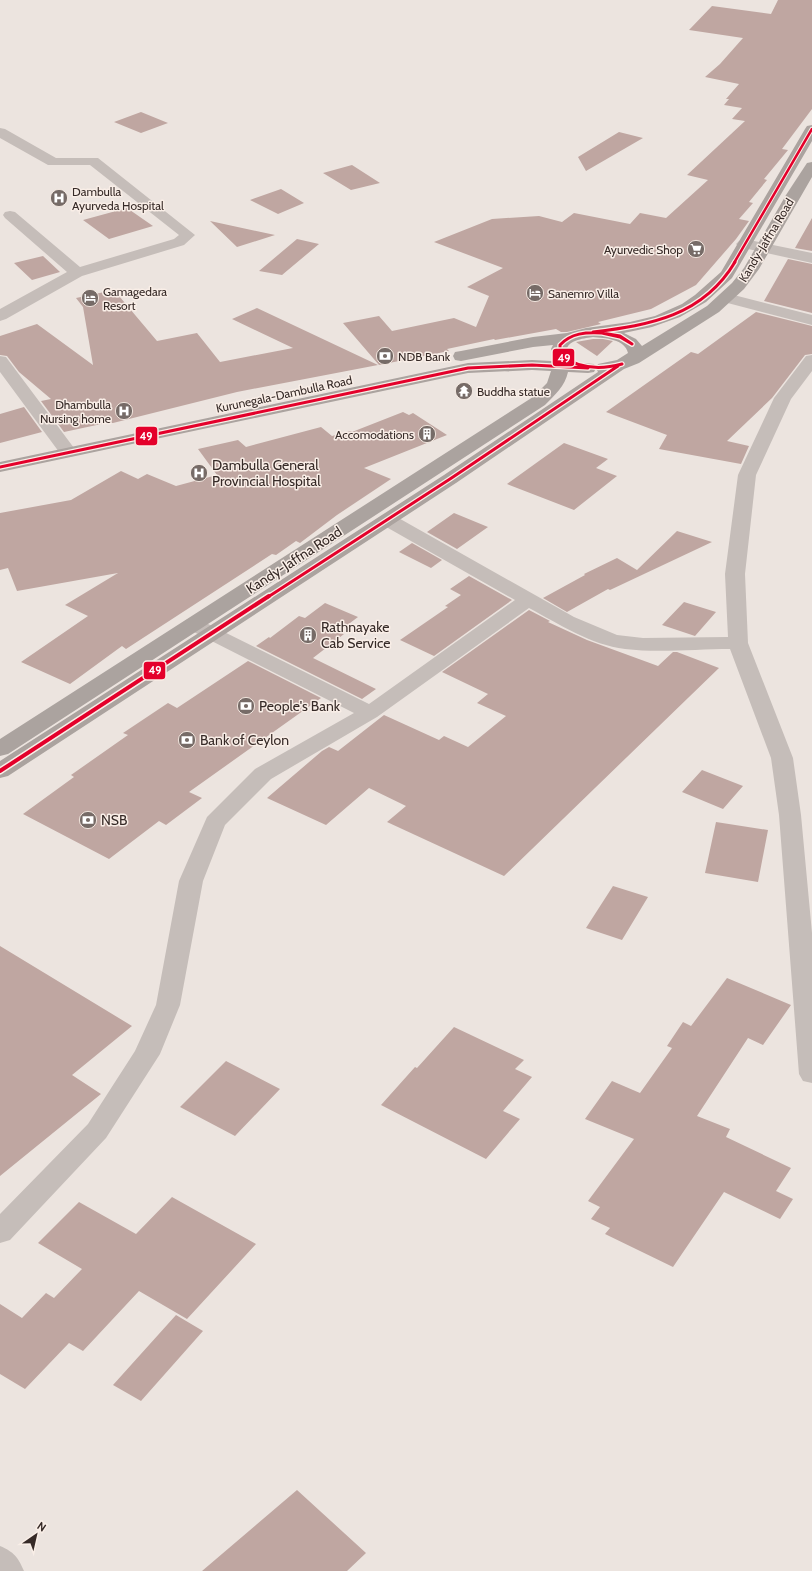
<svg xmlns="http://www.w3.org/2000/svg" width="812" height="1571" viewBox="0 0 812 1571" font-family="Cabin,sans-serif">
	<rect width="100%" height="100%" fill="#ece4df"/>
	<!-- building -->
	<path fill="#bfa6a1" d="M778,0H812V109L782,149L788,150L764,179L767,180L749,202L753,203L739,219L749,221L736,239L696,285L651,309L598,322L601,324L567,332H561L556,329L495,340L494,339L447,349L449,351L379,365L343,323L379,316L392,331L454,318L476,327L489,296L467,287L503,268L434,242L492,219L539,216L562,222L574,213L630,224L640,213L666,218L708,180L687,175L745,121L732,119L742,108L724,105L729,99H726L739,84L705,77L720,64L743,38L689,30L712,6L771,14Z
		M141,112L168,123L141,133L114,122Z
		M619,132L643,138L586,171L578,157Z
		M352,165L380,183L351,190L323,173Z
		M281,189L304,203L278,214L250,200Z
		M127,208L153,226L109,239L83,220Z
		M812,218V251L795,248Z
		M210,221L275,235L237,247Z
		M297,239L319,244L282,275L259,271Z
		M43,256L60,272L32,280L14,263Z
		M788,259L812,264V313L764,301Z
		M114,290L157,341L197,333L220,362L293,348L232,319L257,308L378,365L237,392L113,423H106L64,432L41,401L51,399L19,372L7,356L0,355V336L37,324L93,365L83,307L76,298Z
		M756,312L812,326V354L805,355L772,398L727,441L749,446L741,464L659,449L667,435L606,412L691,352L698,354Z
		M593,339H603L613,341L597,356L576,342Z
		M24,407L42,432L0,443V414Z
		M403,412L409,415L413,413L447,435L364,468L391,479L337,515L300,543L296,541L276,555L272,554L126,649L122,646L70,684L21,662L88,616L65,605L118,573L17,591L8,568L0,570V513L71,500L121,471L138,479L147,474L176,486L217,475L198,449L238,440L246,447L321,427L332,436L351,431L352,432Z
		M564,443L608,459L596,468L617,476L574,510L507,484Z
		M454,513L488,527L457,549L427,532Z
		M677,531L712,542L610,590L608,589L567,612L543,598L585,575L584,574L617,558L637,570Z
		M412,543L442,560L431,568L399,552Z
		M469,576L512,600L434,656L400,640L448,607L445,606L461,595L450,589Z
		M684,602L716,612L695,636L662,625Z
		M325,603L358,617L338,632L344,634L313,658L376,689L362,699L256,646L269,637L270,638L299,616L305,618Z
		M529,610L550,621L548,622L587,640L658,666L673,652H677L719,668L504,876L387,822L406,806L369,788L326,825L267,798L322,751L329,747L338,751L384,715L439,740L444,736L468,747L506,716L477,703L488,694L442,672Z
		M248,661L321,698L189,792L202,798L166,825L159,821L109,859L23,814L74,777L71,775L128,735L123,733L168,703L177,708Z
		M702,770L743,786L723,809L682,792Z
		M716,822L768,830L758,882L705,873Z
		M613,886L648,897L622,940L586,928Z
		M0,946L132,1026L72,1075L101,1094L0,1176Z
		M727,978L791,1005L763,1045L748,1038L697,1116L730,1129L726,1137L791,1168L776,1191L793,1199L780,1219L724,1192L673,1267L605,1234L610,1228L591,1219L600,1207L588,1201L634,1139L585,1119L612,1081L640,1093L672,1048L667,1046L683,1022L691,1026Z
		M454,1027L524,1060L515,1069L532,1077L503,1111L520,1119L486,1159L381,1105L415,1067L417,1068Z
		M226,1061L280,1089L235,1136L180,1107Z
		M172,1197L256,1244L187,1319L139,1291L83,1351L69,1343L25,1389L0,1374V1304L22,1318L46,1293L54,1298L82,1269L38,1243L79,1202L136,1234Z
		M176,1315L203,1331L141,1401L113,1385Z
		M297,1490L366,1553L347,1571H202Z"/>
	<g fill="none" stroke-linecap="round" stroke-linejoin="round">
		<!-- street -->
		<path fill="#c5bdb9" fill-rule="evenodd" d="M0,128L5,129L56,158H98L195,235L184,245L82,276L6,319L0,321V309L67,272L5,218L3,215L5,212L10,211L15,212L80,267L174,239L179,235L90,165H48L0,138Z
			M744,239L812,253V263L739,247L736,244L739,241Z
			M726,293L812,315V325L720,301L718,298L720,295Z
			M812,355V371L791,399L756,475L745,574L748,643L793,758L801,815L812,933V1083L803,1081L799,1074L779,815L771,758L730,649C697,649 658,653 625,649C591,645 559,624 529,608L377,717L271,779L225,825L203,881L180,1005L160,1054L106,1138L10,1240L0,1243V1214L88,1124L135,1051L156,1005L179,881L207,817L255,769L354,713L186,628L183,624L186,620L193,618L200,620L369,704L515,600L381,524L379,520L381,516L388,514L395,516L574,617L617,635L643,638L728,637L725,574L738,475L774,398L806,356Z
			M0,356L6,357L74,448L77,452L74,456L68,457L62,456L0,372Z
			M0,1546C14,1552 18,1557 24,1571H0Z"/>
		<!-- highway -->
		<path fill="#aba39f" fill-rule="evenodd" d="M812,125V141L732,278L706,302L680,317L652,327L624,333L636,339L642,346L707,306L732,283L744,268L786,195L807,163L812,162V177L759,269L744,289L719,312L639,363L624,369L456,483L8,776L0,778V761L444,475L598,372L596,368L594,372L588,373L568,372C565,386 555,395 545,405L8,754L0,756V739L533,397L547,383L551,371L532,370L468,373L0,472V462L468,363L532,360L552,361V351L551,349L553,345L533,347L461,361L455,360L453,356L455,352L461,351L533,337L567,333L586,328L630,322L655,316L682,304L695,295L721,272L805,129L807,126ZM593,337C605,338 625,339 628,353L617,360L598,364L596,368L594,364L569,362C569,358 567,352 567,349C568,340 586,338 593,337Z"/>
		<defs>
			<path id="bus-1-far2" d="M734,263L812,129"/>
			<path id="bus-1-far1" d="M593,332C650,325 703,316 735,262
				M602,333C586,332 571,333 560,345V355C579,369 600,370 622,364
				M602,333L620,336L632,344
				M602,333L620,337L632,344
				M0,467L468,368L532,365L588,368
				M268,597L450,479L618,366"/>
			<path id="bus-1" d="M0,771L269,596"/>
		</defs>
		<!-- bus-1-far2 casing -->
		<use href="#bus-1-far2" stroke="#f9eee7" stroke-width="4.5"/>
		<!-- bus-1-far1 casing -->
		<use href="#bus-1-far1" stroke="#f9eee7" stroke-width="5.5"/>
		<!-- bus-1 casing -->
		<use href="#bus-1" stroke="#f9eee7" stroke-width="7"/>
		<!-- bus-1-far2 -->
		<use href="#bus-1-far2" stroke="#e4002b" stroke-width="2.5"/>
		<!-- bus-1-far1 -->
		<use href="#bus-1-far1" stroke="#e4002b" stroke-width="3"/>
		<!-- bus-1 -->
		<use href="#bus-1" stroke="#e4002b" stroke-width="4"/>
	</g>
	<!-- icons -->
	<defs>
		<symbol id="hospital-disc" viewBox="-11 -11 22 22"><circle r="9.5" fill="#766b67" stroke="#f9eee7"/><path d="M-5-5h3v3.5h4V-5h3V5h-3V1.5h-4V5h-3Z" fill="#fff"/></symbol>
		<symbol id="supermarket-disc" viewBox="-11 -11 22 22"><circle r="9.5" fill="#766b67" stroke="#f9eee7"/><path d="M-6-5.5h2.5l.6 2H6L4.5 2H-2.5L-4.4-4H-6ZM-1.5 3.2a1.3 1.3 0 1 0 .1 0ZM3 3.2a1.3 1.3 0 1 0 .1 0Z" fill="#fff"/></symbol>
		<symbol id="hotel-disc" viewBox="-11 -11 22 22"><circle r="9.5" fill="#766b67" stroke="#f9eee7"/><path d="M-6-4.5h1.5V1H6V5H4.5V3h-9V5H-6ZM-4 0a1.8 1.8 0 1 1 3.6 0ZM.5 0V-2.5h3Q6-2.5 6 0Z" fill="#fff"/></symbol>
		<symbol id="bank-disc" viewBox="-11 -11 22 22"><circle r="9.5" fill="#766b67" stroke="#f9eee7"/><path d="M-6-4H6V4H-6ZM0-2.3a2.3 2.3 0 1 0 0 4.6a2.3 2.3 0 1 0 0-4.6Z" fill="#fff"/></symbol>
		<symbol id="temple-disc" viewBox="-11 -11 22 22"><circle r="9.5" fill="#766b67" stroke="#f9eee7"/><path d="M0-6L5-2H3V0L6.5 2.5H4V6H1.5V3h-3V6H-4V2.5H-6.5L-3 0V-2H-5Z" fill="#fff"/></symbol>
		<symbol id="building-disc" viewBox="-11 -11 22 22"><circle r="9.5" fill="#766b67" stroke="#f9eee7"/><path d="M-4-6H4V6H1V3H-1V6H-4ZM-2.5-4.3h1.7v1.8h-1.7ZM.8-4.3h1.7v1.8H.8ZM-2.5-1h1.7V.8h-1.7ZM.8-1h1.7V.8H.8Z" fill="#fff"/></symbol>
	</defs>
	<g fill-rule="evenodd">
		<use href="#hospital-disc" x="49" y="188" width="20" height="20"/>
		<use href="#supermarket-disc" x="686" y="239" width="20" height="20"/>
		<use href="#hotel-disc" x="525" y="283" width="20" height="20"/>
		<use href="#hotel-disc" x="80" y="288" width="20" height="20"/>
		<use href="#bank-disc" x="375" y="346" width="20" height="20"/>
		<use href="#temple-disc" x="454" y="381" width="20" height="20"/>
		<use href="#hospital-disc" x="114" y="401" width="20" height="20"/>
		<use href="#building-disc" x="417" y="424" width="20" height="20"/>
		<use href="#hospital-disc" x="189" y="463" width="20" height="20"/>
		<use href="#building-disc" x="298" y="625" width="20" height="20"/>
		<use href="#bank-disc" x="236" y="696" width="20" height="20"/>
		<use href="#bank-disc" x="177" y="730" width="20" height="20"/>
		<use href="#bank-disc" x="78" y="810" width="20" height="20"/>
	</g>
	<g text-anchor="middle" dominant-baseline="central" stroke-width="3" stroke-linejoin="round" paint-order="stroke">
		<!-- far-poi labels -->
		<g font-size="12" fill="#362a27" stroke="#f9eee7" text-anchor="start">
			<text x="72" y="191">Dambulla<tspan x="72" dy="14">Ayurveda Hospital</tspan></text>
			<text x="683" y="249" text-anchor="end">Ayurvedic Shop</text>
			<text x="103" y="291">Gamagedara<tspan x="103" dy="14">Resort</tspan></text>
			<text x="548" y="293">Sanemro Villa</text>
			<text x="398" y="356">NDB Bank</text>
			<text x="477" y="391">Buddha statue</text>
			<text x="111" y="404" text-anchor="end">Dhambulla<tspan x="111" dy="14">Nursing home</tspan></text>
			<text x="414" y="434" text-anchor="end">Accomodations</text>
		</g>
		<!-- far-street labels -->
		<g font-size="12" fill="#362a27" stroke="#f9eee7">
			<text transform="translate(766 240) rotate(-59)">Kandy-Jaffna Road</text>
			<text transform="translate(284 394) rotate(-12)">Kurunegala-Dambulla Road</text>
		</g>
		<!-- poi labels -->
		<g font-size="14" fill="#362a27" stroke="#f9eee7" text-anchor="start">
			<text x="212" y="465">Dambulla General<tspan x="212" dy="16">Provincial Hospital</tspan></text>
			<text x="321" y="627">Rathnayake<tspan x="321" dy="16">Cab Service</tspan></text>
			<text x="259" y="706">People's Bank</text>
			<text x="200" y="740">Bank of Ceylon</text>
			<text x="101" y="820">NSB</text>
		</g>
		<!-- street labels -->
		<g font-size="14" fill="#362a27" stroke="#f9eee7">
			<text transform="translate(294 560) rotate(-33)">Kandy-Jaffna Road</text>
		</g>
	</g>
	<g stroke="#f9eee7" stroke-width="1.5">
		<rect x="552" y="348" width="23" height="19" rx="4" fill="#e4002b"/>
		<rect x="135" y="426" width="23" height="20" rx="4" fill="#e4002b"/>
		<rect x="143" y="661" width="23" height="19" rx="4" fill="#e4002b"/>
	</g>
	<g font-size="11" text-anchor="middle" font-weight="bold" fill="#fff">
		<text x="564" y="362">49</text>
		<text x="146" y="440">49</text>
		<text x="155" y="674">49</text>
	</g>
	<!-- north arrow -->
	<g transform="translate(36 1535) rotate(34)" stroke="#f9eee7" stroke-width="3" paint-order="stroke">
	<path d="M0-3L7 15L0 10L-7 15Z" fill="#362a27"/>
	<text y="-6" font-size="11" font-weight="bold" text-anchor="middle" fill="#362a27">N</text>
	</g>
</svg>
